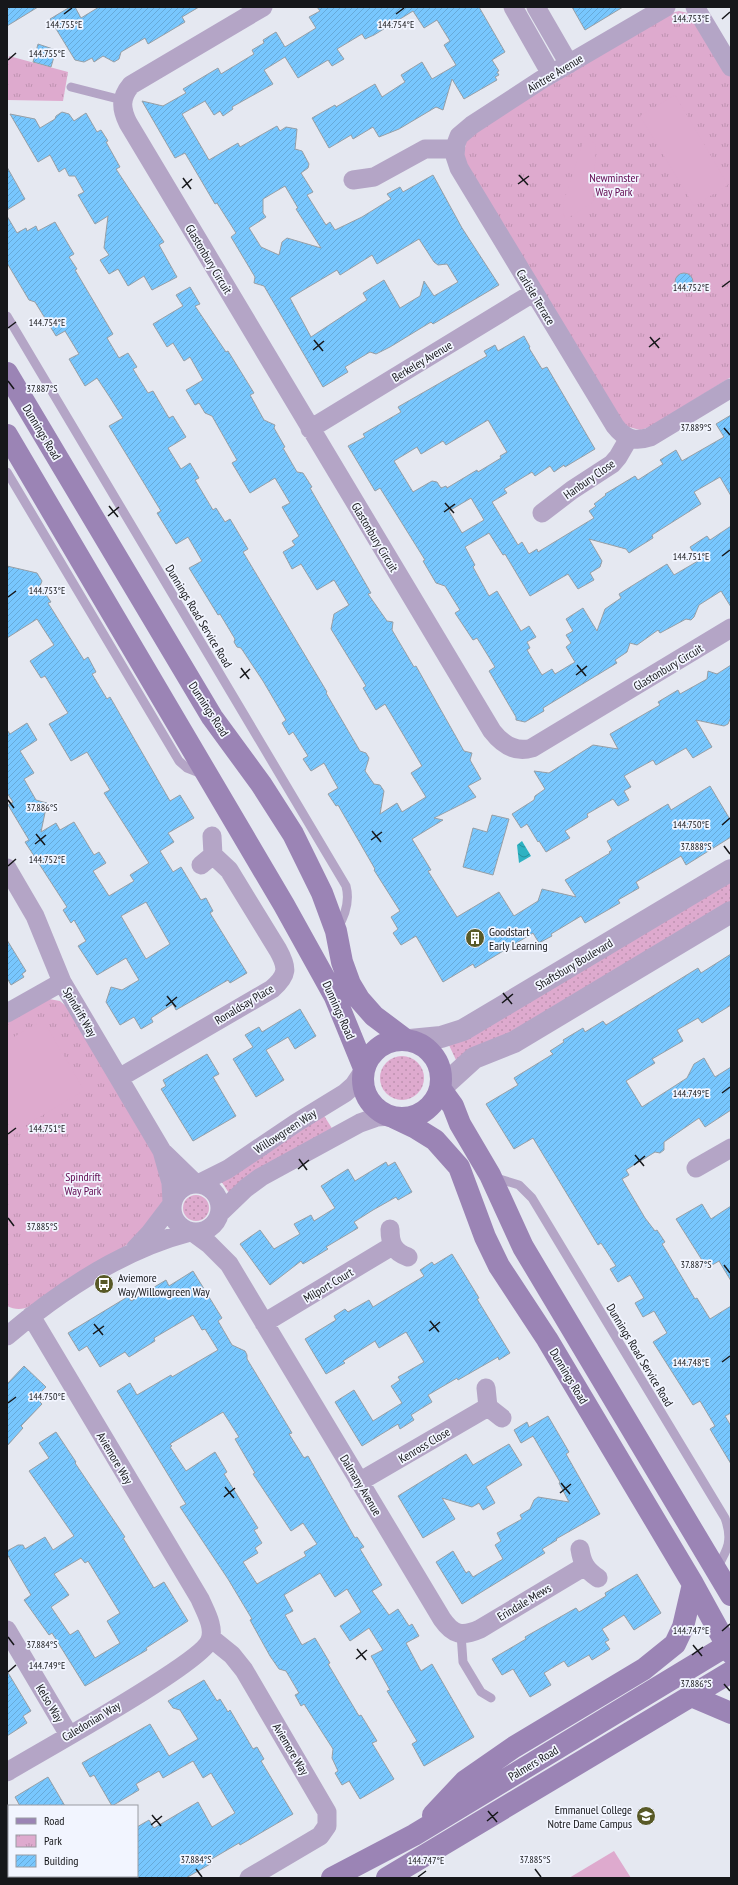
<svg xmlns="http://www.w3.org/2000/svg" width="738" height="1885" viewBox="0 0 738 1885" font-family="'PT Sans Narrow',sans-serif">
	<defs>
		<pattern id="grass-dots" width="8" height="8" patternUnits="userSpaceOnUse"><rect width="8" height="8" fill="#deaace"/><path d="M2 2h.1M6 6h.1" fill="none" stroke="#be92b0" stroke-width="1.8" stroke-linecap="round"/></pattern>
		<pattern id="park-tufts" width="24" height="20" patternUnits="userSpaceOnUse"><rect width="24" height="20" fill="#deaace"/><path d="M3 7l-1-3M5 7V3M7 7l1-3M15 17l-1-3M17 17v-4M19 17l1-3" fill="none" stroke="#be92b0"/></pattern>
		<pattern id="water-waves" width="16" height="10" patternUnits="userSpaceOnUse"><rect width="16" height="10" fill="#2eb2c2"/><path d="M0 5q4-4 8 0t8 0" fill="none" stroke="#26909d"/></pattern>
		<pattern id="building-hatch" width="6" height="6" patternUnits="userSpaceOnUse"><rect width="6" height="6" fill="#78c7fe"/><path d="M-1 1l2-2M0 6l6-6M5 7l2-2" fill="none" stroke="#67aad9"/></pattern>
	</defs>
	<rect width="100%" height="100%" fill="#e5e8f1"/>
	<!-- grass -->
	<path fill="url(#grass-dots)" d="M731,879V906L547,1015L456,1060L448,1043Z
		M380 1078a22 22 0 1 1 44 0a22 22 0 1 1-44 0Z
		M323,1114L333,1130L229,1193L221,1181Z
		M183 1208a13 13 0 1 1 26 0a13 13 0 1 1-26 0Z"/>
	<!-- park -->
	<path fill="url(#park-tufts)" d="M679,11L688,13L698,22L731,77V377L650,427L640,430L625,426L463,161L467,135L671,13Z
		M9,56L68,72L63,101L7,100V68Z
		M49,999L60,1001L67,1007L155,1153L165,1198L136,1239L31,1306C22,1310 15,1310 7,1306V1022Z"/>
	<!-- pitch -->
	<path fill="#deaace" d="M675,95L728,185L694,206L640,116Z
		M585,136L596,145L593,202L565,220L563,211L564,201Z
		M38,1023L45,1024L83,1088L81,1092L20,1129L14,1128L7,1117V1041Z
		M614,1851L631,1878H569Z"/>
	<!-- water -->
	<path fill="url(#water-waves)" d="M522,841L531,856L519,863L517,845Z"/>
	<!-- building -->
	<path fill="url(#building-hatch)" stroke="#979fa6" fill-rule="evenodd" d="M7,7H38L7,26Z
		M70,7H75L81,18L99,7H199L182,17L185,22L148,44L145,38L121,52L119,59L114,62L103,56L94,62L92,58L84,62L75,60L50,19Z
		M317,7H479L505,52L492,60L499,71L497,72L499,75L495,77L497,80L464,99L452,79L443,110L436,107L399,129L379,137L373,127L353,139L351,135L329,148L312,118L335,105L336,107L375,84L382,97L405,82L401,75L422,62L432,79L456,65L444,45L450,41L437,20L424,28L413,11L374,35L365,39L362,34L337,49L344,59L332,66L328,60L298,78L285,57L264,70L273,84L232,107L233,109L223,116L220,111L214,115L205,101L182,114L209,160L238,143L240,147L277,126L280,131L286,127L297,129L295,149L302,151L309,164L308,168L301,173L313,192L307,195L326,225L330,222L335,230L362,217L391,199L387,194L400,187L403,192L433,175L462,228L499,285L433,324L431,322L390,347L376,354L370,352L345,367L348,372L323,387L264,286L254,283L255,277L231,237L236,233L217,203L215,204L185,153L175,158L142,101L163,106L186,93L183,89L218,68L221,74L254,54L252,50L264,43L263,40L276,32L285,47L316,28L309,17L320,11ZM285,186L298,208L296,209L321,248L287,238L282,242L279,255L261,247L249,228L266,217L263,213V199ZM419,239L434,262L438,265L447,264L458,282L434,296L424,281L420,296L400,308L384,280L363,293L367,300L311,337L290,298L337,270L340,275L372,255L377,264Z
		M572,7H623L585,30Z
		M38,44L56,50L51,67L33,62Z
		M62,112L69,114L74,121L86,113L97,132L101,130L108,141L106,142L120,167L116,169L164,242L159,245L177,277L152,290L144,276L128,286L118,269L109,274L100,260L109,255L104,248L108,216L95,224L78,195L84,192L75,176H69L65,168L59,172L50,155L38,162L10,114L35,119L40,128L55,119L56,116Z
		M7,167L25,199L7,210Z
		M7,216L17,233L26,228L27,231L36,226L38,231L55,222L74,254L69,257L77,269L75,270L113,334L107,338L119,358L128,353L137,367L133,369L148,393L153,391L169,418L173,416L186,437L168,448L181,469L190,463L199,478L195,480L213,510L216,508L225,522L230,519L248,549L243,552L327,692L326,693L360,751L366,753L369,758L365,771L374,784L380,785L384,791L380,814L397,803L402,812L426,797L411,773L422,766L385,704L376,710L363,688L366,686L331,629L334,614L349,605L334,580L317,590L301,564L292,569L283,552L295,545L292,541L299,536L282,507L290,503L275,478L250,493L232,463L237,460L212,416L205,413L199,403L195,405L186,390L203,380L190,357L184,361L173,343L167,347L153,324L183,306L176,295L190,287L200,304L195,306L226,352L228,351L254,393L250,395L264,420L275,425L274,428L285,447L283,448L297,472L303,473L312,487L310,488L371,593L368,594L387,621L393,622L392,630L414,667L416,666L464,751L472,753L470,760L481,779L468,786L476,797L434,818L443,820L412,839L431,870L428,871L457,917L499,892L514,916L538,901L542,889L576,897L565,880L610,853L609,852L612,850L607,841L668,804L671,810L710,786L731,821V837L686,865L681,856L636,882L639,888L618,900L620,903L585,923L581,916L551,934L552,936L539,943L533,933L475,968L473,964L443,982L416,936L401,945L393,933L398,929L391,917L400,911L374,870L375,869L338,805L336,806L328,794L338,788L324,763L311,771L303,759L308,756L293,732L289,735L282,723L286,720L263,681L241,648L237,647L234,642L235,639L220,614L218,615L189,568L202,561L188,537L176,544L157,513L161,511L109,426L123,418L109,396L97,378L85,386L69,359L79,354L65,331L56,336L35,302L29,300L7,263Z
		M675 282a9 9 0 1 1 18 0a9 9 0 1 1-18 0Z
		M524,336L530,347L529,348L542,369L547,367L595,449L565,467L564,465L554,472L550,466L535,476L532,472L504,489L507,493L492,502L518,545L522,542L529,554L537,549L538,552L594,518L589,511L596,506L594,504L606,495L605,494L635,476L638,480L663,464L660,460L676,450L682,461L724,437L716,424L731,415V496L720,477L694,492L701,504L652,535L653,538L629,553L626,549L589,539L602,561L600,567L590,573L594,580L578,589L568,574L530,596L505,554L503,555L489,533L465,547L475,565L473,567L489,596L497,591L521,631L529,626L536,637L527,642L530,648L527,650L542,675L552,669L555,674L575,662L566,647L571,643L566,635L573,631L566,619L583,608L597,631L605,609L621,598L619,594L667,564L674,575L698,561L690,547L707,536L710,540L731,526V607L721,591L699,605L694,617L691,620L686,619L660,633L658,630L637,645L630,643L627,652L615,660L617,663L543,708L544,711L525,722L516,720V717L489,671L495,667L477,638L473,640L455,613L460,610L445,586L436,583L423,561L425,560L380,488L375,491L348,446L365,437L363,434L401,412L398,407L487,356L484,351L495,345L498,351ZM488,420L507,452L500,456L501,458L478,472L477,470L447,488L446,486L441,488L437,482L432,481L413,492L394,461L417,447L421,454L443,441L446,445ZM471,498L484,520L462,533L449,511Z
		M7,566L37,573L42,581L40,586L51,602L48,603L84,660L88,657L96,672L92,674L107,699L110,697L170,801L180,795L194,818L168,833L174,842L160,851L173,872L181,867L201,900L206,898L213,911L210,913L247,973L230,983L228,980L176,1010L173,1004L151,1018L153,1022L141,1029L134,1017L120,1025L106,1002L111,987L122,990L139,980L126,958L97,975L78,946L86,941L74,920L71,923L63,910L67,907L25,842L29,840L8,805L13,802L7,793V730L10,734L27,723L37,740L20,751L34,773L24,779L36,800L47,803L41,832L56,823L60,830L74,822L94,855L99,852L106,863L93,871L109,896L134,881L130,875L149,863L104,793L110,790L87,752L71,761L49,724L68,713L45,676L41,678L30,661L54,645L37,619L7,638ZM146,902L170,944L146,959L121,916Z
		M731,665V717L728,724L724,726L696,720L712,747L693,758L686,748L656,765L653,760L624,776L631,787L624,791L629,800L618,806L613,799L587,814L588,817L565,831L570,838L546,852L539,841L538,842L527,824L521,828L512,814L534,800L535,796L545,789L534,771L549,773L593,745L618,749L610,734L660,705L658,702L678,690L680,694L707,679L708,671L717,674Z
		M492,815L509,819L493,875L463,867L473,828L487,832Z
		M7,940L26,971L22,974L24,977L11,985L7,978Z
		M731,954V1005L702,1023L698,1018L677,1030L683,1041L652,1059L655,1063L626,1081L642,1107L687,1078L694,1064L704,1058L715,1077L731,1067V1110L705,1127L699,1118L664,1142V1150L660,1153L655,1152L626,1170L629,1175L622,1179L645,1218L655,1231L657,1230L665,1242L662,1244L667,1252L695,1299L697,1298L710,1319L731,1306V1413L725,1416L731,1426V1464L710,1429L715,1426L700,1401L693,1405L653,1342L667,1333L654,1311L643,1317L635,1303L644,1298L630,1275L618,1282L610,1269L616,1266L601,1243L598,1245L533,1138L514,1149L486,1104L518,1085L514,1078L553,1054L550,1051L564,1042L563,1040L583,1028L585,1032L603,1021L606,1025L698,968L701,973Z
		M300,1009L316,1036L295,1049L288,1037L266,1050L284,1080L256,1097L233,1059L253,1047L245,1035L259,1027L262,1032Z
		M207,1054L219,1074L213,1077L236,1116L193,1141L161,1089L166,1086L163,1080Z
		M386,1162L388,1166L395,1162L412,1192L398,1200L396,1197L373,1210L354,1222L358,1228L326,1247L328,1249L303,1264L301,1261L270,1285L240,1244L260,1230L274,1249L300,1234L294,1224L311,1215L314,1221L335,1208L321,1186L348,1169L355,1181Z
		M702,1204L711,1219L731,1206V1281L719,1261L707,1268L676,1219Z
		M452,1254L479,1298L477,1299L510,1353L499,1360L498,1357L458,1380L457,1378L428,1395L432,1402L411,1415L414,1420L400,1429L398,1424L362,1446L335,1402L354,1390L373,1421L402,1403L391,1386L400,1380L398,1377L424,1362L406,1332L379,1348L375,1341L343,1361L345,1363L326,1374L305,1339L336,1320L334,1316L345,1309L348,1312L369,1300L373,1307L424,1276L420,1270L432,1262L434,1265Z
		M193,1271L222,1318L218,1321L232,1345L245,1351L247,1355V1359L292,1433L289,1434L304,1458L308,1456L355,1538L357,1537L364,1547L360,1549L382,1585L372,1591L389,1615L398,1609L409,1626L412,1624L419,1636L406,1643L421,1671L432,1664L474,1737L424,1766L412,1744L417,1741L387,1691L390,1690L371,1656L383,1650L369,1628L350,1641L340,1626L361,1612L347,1589L335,1597L320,1573L284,1595L293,1611L285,1615L302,1645L315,1638L330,1663L328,1664L359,1716L361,1715L377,1741L372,1743L394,1779L360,1799L349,1781L342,1785L335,1773L338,1771L332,1758L333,1749L304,1704L301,1706L295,1695L299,1693L286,1671L279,1669L270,1656L250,1620L252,1619L228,1579L180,1507L186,1504L117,1391L130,1383L137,1395L171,1375L172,1377L218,1350L205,1329L202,1330L193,1315L154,1338L155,1341L129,1357L125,1352L100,1367L87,1346L79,1351L68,1333L129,1296L131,1301L166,1280L169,1286ZM223,1412L239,1437L235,1439L255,1473L253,1474L291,1531L303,1523L317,1544L304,1552L306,1556L257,1584L243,1562L258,1553L255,1548L262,1543L254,1530L258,1528L224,1474L227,1472L215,1452L186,1471L170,1447L172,1446L170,1444Z
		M24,1366L46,1387L40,1393L44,1397L40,1402L42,1404L21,1426L23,1428L7,1446V1384Z
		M548,1416L569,1452L566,1454L600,1514L556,1539L557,1540L542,1549L545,1553L462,1604L436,1562L453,1551L466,1573L469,1571L473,1577L503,1559L495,1545L501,1541L497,1533L522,1519L520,1515L530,1509L534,1500L538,1497L569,1502L559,1483L560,1482L533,1436L521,1443L514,1430L527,1422L529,1427Z
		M56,1432L76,1462L75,1463L125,1537L123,1538L154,1588L164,1582L188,1621L146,1648L147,1650L85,1686L52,1633L49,1635L24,1600L31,1595L7,1554V1551L18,1545H23L25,1549L45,1537L53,1550L74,1536L29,1471L49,1458L39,1443ZM81,1558L85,1563L88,1561L120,1613L107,1621L120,1643L95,1658L78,1630L70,1635L51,1607L69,1595L54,1574Z
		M509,1444L522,1465L486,1487L495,1503L483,1510L479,1503L472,1507L442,1498L455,1519L423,1538L398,1496L466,1454L473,1465Z
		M637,1574L661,1613L634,1630L624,1615L602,1629L609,1640L605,1642L610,1649L592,1660L589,1655L568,1667L564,1661L544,1673L551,1685L530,1697L513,1669L502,1675L492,1659L526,1639L525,1637L576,1608L579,1612L606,1596L605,1593Z
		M7,1671L31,1711L23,1716L27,1723L7,1736Z
		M204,1680L217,1701L220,1699L228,1712L230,1710L253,1749L257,1747L264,1759L261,1761L293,1814L240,1845L239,1843L210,1860L212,1863L186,1878H137V1827L149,1820L154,1828L198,1802L212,1827L235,1813L211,1773L203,1778L193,1761L163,1778L159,1771L136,1784L139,1790L112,1806L94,1775L90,1777L82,1763L150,1724L169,1756L198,1739L180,1710L173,1708L168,1701Z
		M48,1777L65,1806H20L15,1797Z"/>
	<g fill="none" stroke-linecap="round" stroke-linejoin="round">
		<!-- service -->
		<path stroke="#b4a5c6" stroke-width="9" d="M71,87L122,100
			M7,316L346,886C350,901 345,916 337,929
			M7,472L179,761L187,768L202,774
			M493,1177L519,1185L532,1198L725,1518C733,1540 728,1549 717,1568
			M461,1634L463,1662L481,1692L491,1698"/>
		<!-- minor -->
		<path stroke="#b4a5c6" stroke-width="19" d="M263,7L131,85C120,98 121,109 128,123L492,731C502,744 515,753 532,748L731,628
			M513,7L551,74
			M536,7L569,64
			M666,7L541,80L472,125L459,136L456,144L455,156L459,168L615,426C625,439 635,442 650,437L731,388
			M695,7L731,67
			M353,180L374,177L425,149H455
			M310,429L533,293
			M542,513L572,490L612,464L618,457L629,438
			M201,865L213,855L212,836
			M7,868L35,916L62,982L162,1151L171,1183L172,1202
			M7,1013L62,982
			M119,1078L272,989C288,975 288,968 278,950L229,870L213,855
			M162,1151L196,1184
			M696,1168L731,1148
			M172 1208a24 24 0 1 1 48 0a24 24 0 1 1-48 0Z
			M198,1184L228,1169L296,1123L345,1093L354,1085L364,1070
			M220,1213L246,1188L261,1177L360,1123L377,1117L390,1116
			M390,1229C390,1244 394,1252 408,1257
			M194,1233L209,1244L229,1264L442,1619C453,1635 462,1637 480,1629L585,1566
			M135,1249L150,1233L172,1204
			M264,1323L392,1246
			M7,1336C59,1292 124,1249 190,1232
			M486,1388L488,1407L502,1418
			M359,1482L488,1407
			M580,1549C582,1563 586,1570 598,1578
			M7,1630L69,1735
			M211,1638L232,1655L244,1670L327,1812V1826L320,1836L249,1878
			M7,1772C38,1753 202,1663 210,1640C215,1627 205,1611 200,1599L31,1316
			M7,1843L9,1847
			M27,1876L28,1878"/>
		<!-- tertiary -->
		<path stroke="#b4a5c6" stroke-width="22" d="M410,1040L441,1037L463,1030L731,870
			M441,1088L474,1058L514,1042L731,912"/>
		<!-- secondary -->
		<path stroke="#9b84b5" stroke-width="22" d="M7,373L212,717L261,784L293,834L322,893L336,931L342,962L350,984L359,999L374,1016L406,1040
			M7,435L284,905L335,997L364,1068
			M363 1079a39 39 0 1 1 78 0a39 39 0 1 1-78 0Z
			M440,1088L453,1106L460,1124L490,1175L523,1247L731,1595
			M393,1117L414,1127L435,1140L459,1167L485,1237L499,1266L547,1339L693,1584L731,1653
			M691,1696L731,1713
			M433,1815L465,1781L514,1747L644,1669L675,1644L683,1627L693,1584
			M332,1878L414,1835L731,1643
			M387,1878L731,1672"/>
	</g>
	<!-- ticks -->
	<path fill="none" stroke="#16171a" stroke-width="1.5" d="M64,14L72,8M396,14L404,8M722,19L730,12M8,60L16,53M519,175L528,185M183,178L191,189M518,184L529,176M182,188L192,179M722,287L730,281M8,328L16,322M650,337L659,348M314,340L323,351M649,347L660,338M313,350L324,341M8,381L14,389M724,428L730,435M445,503L454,513M109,506L118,517M444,512L455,504M108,516L119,507M722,556L730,550M8,597L16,591M577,665L586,676M241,668L249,679M576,675L587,666M240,678L250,669M8,800L14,808M722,825L730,818M372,831L381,842M36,834L45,845M371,840L382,832M35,844L46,835M724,846L730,854M8,866L16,859M503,993L512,1004M167,996L176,1007M502,1003L513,994M166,1006L177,997M722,1093L730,1087M8,1134L16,1128M635,1155L644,1166M299,1159L307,1170M634,1165L645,1156M298,1169L309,1160M8,1218L14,1226M724,1265L730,1273M430,1321L439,1332M94,1324L103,1335M429,1331L440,1322M93,1334L104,1326M722,1362L730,1356M8,1403L16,1397M561,1483L570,1494M225,1487L234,1498M560,1493L571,1484M224,1497L235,1488M722,1631L730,1624M8,1637L14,1645M693,1645L702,1656M357,1649L366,1660M692,1655L703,1647M356,1659L367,1650M8,1672L16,1665M724,1684L730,1691M488,1811L497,1822M152,1815L161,1826M487,1821L498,1812M151,1825L162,1816M196,1869L202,1877M535,1869L541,1877M418,1877L426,1871"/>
	<!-- icons -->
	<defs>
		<symbol id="building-disc" viewBox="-11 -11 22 22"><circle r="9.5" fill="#585926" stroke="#f2f5ff"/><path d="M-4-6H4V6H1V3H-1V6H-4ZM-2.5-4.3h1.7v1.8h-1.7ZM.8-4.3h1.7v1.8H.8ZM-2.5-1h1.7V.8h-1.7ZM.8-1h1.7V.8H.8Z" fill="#fff"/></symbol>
		<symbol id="bus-disc" viewBox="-11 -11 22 22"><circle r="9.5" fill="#585926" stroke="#f2f5ff"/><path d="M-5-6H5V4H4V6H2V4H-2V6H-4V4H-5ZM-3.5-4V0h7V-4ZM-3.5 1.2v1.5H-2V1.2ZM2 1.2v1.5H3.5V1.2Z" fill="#fff"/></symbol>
		<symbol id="school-disc" viewBox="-11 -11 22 22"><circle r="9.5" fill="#585926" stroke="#f2f5ff"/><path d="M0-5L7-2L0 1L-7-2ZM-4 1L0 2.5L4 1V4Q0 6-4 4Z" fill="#fff"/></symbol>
	</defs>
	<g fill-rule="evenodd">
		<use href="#building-disc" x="464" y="927" width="22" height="22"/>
		<use href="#bus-disc" x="93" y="1273" width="22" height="22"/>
		<use href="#school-disc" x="635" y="1805" width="22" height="22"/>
	</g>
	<g text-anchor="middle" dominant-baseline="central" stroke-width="3.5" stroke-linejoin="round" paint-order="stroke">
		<!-- street labels -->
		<g font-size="12" fill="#16171a" stroke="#f2f5ff">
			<text transform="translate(555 73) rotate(-31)">Aintree Avenue</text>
			<text transform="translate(209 259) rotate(59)">Glastonbury Circuit</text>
			<text transform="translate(536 297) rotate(59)">Carlisle Terrace</text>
			<text transform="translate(422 361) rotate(-31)">Berkeley Avenue</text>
			<text transform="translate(42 432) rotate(59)">Dunnings Road</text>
			<text transform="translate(589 479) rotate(-35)">Hanbury Close</text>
			<text transform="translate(375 537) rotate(59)">Glastonbury Circuit</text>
			<text transform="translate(199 616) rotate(59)">Dunnings Road Service Road</text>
			<text transform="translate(668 667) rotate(-31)">Glastonbury Circuit</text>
			<text transform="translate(209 709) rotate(57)">Dunnings Road</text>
			<text transform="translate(574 964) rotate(-31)">Shaftsbury Boulevard</text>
			<text transform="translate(244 1004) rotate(-31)">Ronaldsay Place</text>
			<text transform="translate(339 1010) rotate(66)">Dunnings Road</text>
			<text transform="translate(80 1012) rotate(60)">Spindrift Way</text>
			<text transform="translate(285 1131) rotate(-33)">Willowgreen Way</text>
			<text transform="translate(328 1285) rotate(-31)">Milport Court</text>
			<text transform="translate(640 1355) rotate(59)">Dunnings Road Service Road</text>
			<text transform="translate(569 1376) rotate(59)">Dunnings Road</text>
			<text transform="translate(424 1445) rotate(-31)">Kenross Close</text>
			<text transform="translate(115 1458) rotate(59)">Aviemore Way</text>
			<text transform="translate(361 1485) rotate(59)">Dalmany Avenue</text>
			<text transform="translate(524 1602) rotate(-31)">Erindale Mews</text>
			<text transform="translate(50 1703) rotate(59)">Kelso Way</text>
			<text transform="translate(91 1721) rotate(-31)">Caledonian Way</text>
			<text transform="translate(291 1749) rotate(59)">Aviemore Way</text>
			<text transform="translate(533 1763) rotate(-31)">Palmers Road</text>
		</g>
		<!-- park labels -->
		<g font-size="12" fill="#610951" stroke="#f2f5ff">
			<text x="614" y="177">Newminster<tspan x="614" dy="14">Way Park</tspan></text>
			<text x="83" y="1176">Spindrift<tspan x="83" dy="14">Way Park</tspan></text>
		</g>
		<!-- poi labels -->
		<g font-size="12" fill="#16171a" stroke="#f2f5ff" text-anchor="start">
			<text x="489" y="931">Goodstart<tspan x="489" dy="14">Early Learning</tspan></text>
			<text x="118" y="1277">Aviemore<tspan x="118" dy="14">Way/Willowgreen Way</tspan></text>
			<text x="632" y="1809" text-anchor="end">Emmanuel College<tspan x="632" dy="14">Notre Dame Campus</tspan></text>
		</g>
	</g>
	<g font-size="10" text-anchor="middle" fill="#16171a" stroke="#f2f5ff" stroke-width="3.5" stroke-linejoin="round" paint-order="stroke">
		<text x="691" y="22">144.753°E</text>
		<text x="64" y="28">144.755°E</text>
		<text x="396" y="28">144.754°E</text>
		<text x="47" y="57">144.755°E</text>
		<text x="691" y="291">144.752°E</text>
		<text x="47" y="326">144.754°E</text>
		<text x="42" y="392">37.887°S</text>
		<text x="696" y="431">37.889°S</text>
		<text x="691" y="560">144.751°E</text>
		<text x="47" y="594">144.753°E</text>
		<text x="42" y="811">37.886°S</text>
		<text x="691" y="828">144.750°E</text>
		<text x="696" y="850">37.888°S</text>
		<text x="47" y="863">144.752°E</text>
		<text x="691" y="1097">144.749°E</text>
		<text x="47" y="1132">144.751°E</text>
		<text x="42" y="1230">37.885°S</text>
		<text x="696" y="1268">37.887°S</text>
		<text x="691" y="1366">144.748°E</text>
		<text x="47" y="1400">144.750°E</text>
		<text x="691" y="1634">144.747°E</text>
		<text x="42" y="1648">37.884°S</text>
		<text x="47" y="1669">144.749°E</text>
		<text x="696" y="1687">37.886°S</text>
		<text x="196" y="1863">37.884°S</text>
		<text x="535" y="1863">37.885°S</text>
		<text x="426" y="1864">144.747°E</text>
	</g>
	<!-- border -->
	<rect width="738" height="1885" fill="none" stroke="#16171a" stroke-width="16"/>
	<!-- legend -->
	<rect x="8" y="1805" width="130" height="72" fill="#f2f5ff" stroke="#9a9ca3"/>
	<rect x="16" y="1818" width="20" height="6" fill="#9b84b5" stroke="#9a9ca3"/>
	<text x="44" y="1825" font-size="12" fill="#16171a">Road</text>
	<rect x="16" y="1835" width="20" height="12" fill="url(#park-tufts)" stroke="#9a9ca3"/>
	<text x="44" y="1845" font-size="12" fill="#16171a">Park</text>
	<rect x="16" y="1855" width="20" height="12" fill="url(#building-hatch)" stroke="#9a9ca3"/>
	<text x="44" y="1865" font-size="12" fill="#16171a">Building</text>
</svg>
